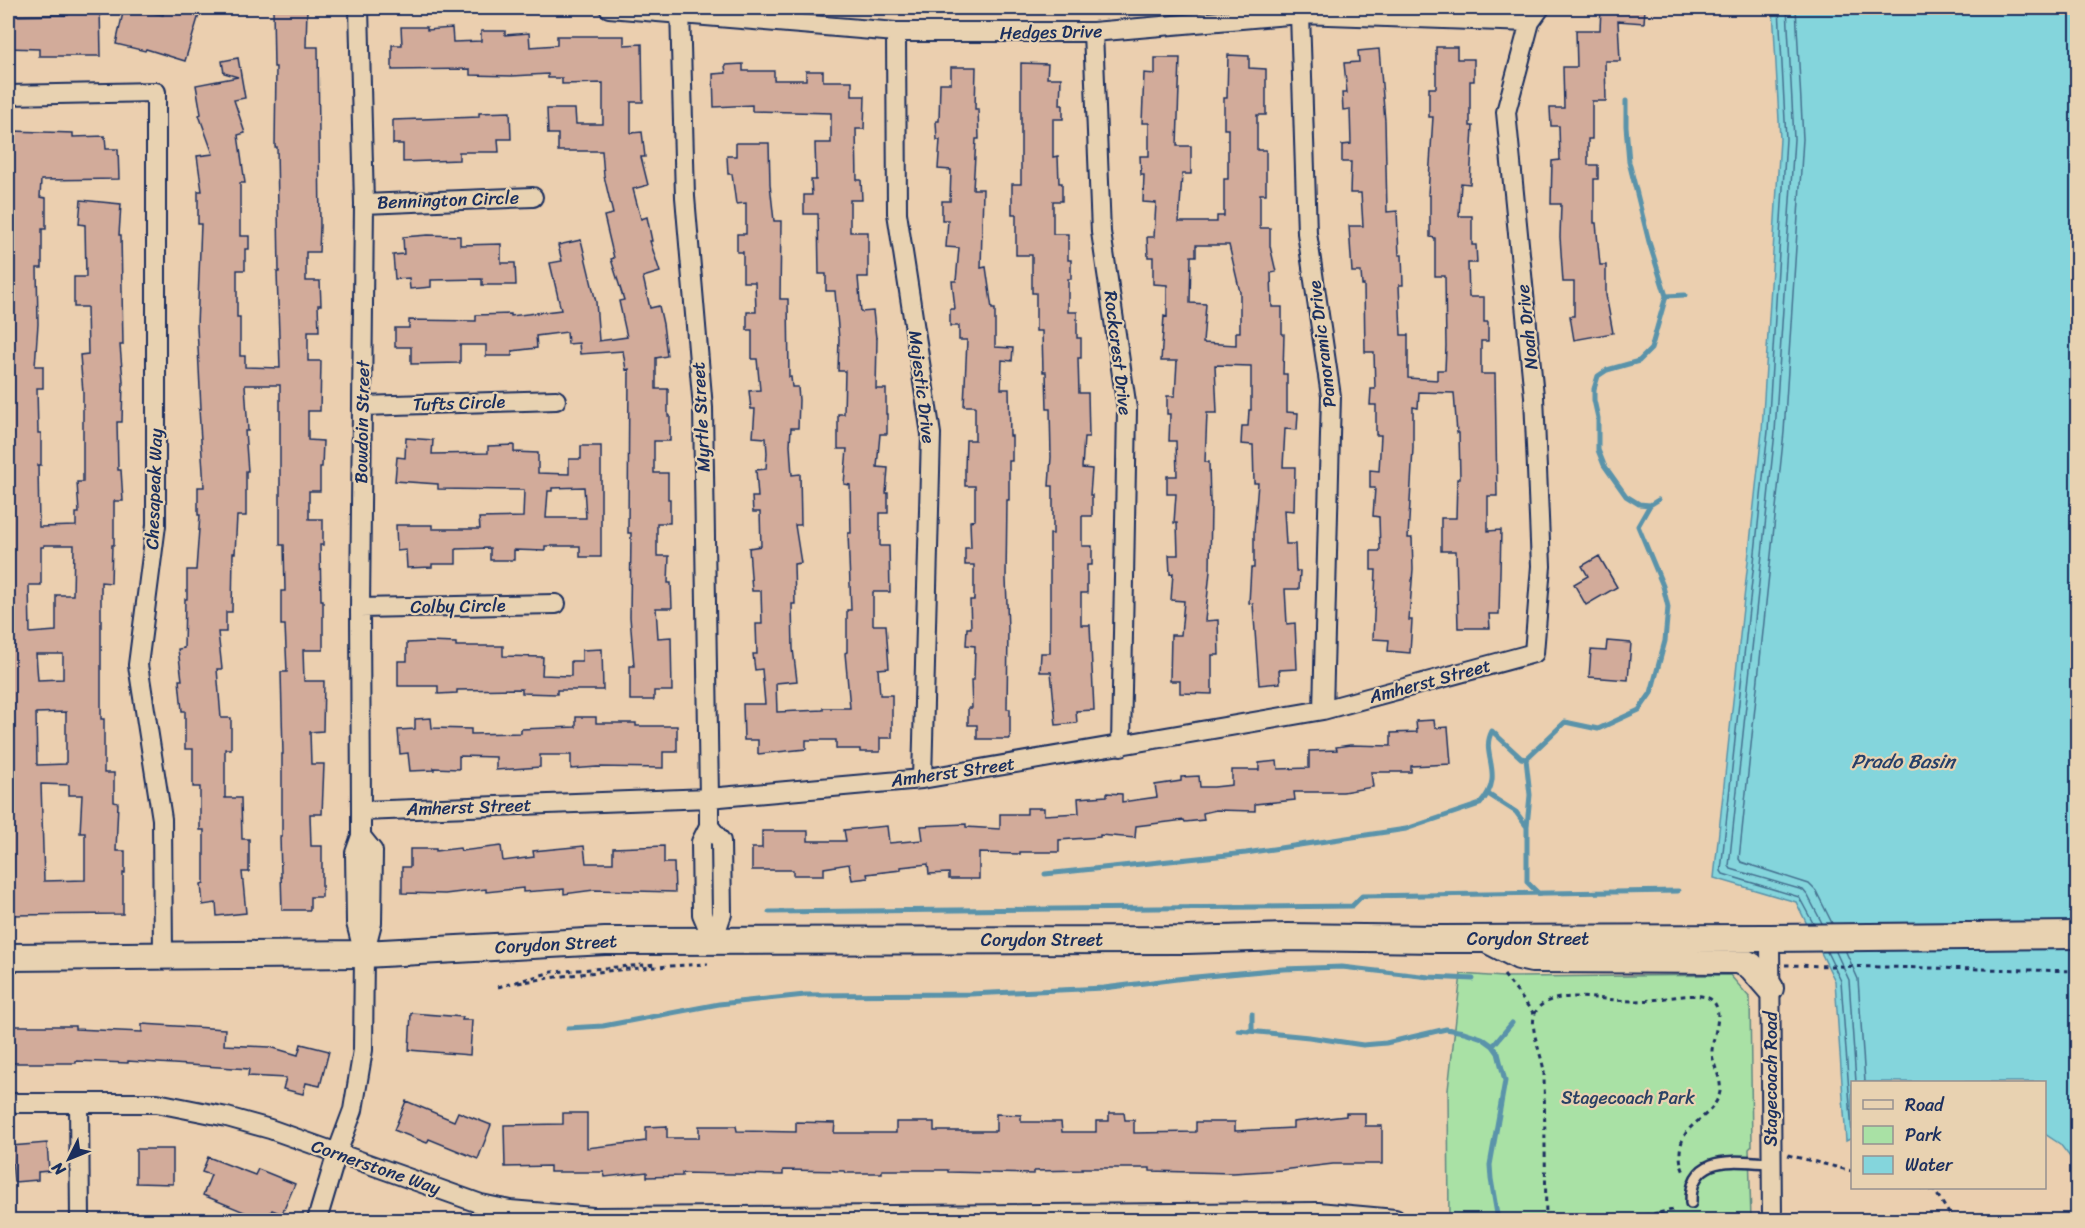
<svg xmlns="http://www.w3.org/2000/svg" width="2085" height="1228" viewBox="0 0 2085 1228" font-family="Sriracha,sans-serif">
	<rect width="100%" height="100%" fill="#ebcfaf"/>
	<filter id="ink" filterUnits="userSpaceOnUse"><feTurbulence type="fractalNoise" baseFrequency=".0167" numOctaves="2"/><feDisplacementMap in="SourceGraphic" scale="12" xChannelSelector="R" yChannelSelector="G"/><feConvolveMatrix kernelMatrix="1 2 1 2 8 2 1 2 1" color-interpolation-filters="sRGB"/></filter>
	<g filter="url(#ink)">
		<!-- green -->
		<path fill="#a9e1a5" stroke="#628882" stroke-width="1.5" d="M1461,974L1503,977L1730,975L1750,998L1752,1146L1749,1149L1751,1220H1449L1448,1090Z"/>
		<!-- water -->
		<path fill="#84d5dc" stroke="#5a93aa" stroke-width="1.5" d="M1773,8H2077V1166L2060,1144L2045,1134L2044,1082H1852V1138L1846,1141L1835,981L1796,902L1714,878L1762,431L1780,139Z"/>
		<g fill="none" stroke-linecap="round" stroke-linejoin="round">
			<!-- shore -->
			<path stroke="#457190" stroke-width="1.5" d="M1779,8L1786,139L1768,431L1721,871L1723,874L1799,897L1813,923
				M1787,8L1794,139L1775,432L1729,866L1731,869L1803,890L1808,896L1822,923
				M1796,8L1803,139L1784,432L1739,859L1741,862L1809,884L1816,891L1832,923
				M1827,952L1841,981L1852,1133
				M1836,952L1849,980L1856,1082
				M1846,952L1858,979L1865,1082"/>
			<!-- stream -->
			<path stroke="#5a93aa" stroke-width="5" d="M1666,296L1685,295
				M1650,505L1658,500
				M1526,759L1530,795L1527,826
				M1488,794L1516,812L1527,827V882L1539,894
				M1045,874L1246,853L1406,829L1480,804C1507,774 1479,755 1492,731L1521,758L1526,759L1565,722L1598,729L1639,710L1651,693L1665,641L1668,607L1663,586L1638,526L1650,505L1639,504L1626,496L1604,465L1598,450V418L1594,400V389L1598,376L1607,370L1639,361L1651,349L1666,296L1649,242L1629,162L1626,126V101
				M769,912L1352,906L1362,896L1678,891
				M1252,1014V1031
				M568,1028L603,1026L719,1004L805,995L970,994L1104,988L1185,978L1283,969L1342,967L1429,977L1473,979
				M1238,1030L1309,1037L1363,1045L1386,1043L1446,1029L1464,1032L1482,1038L1493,1046L1498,1053L1505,1081L1490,1165L1491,1179L1498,1220
				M1493,1046L1512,1023"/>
		</g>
		<!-- building -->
		<path fill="#d2ab9a" stroke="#1b2f5e" stroke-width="1.5" fill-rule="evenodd" d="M68,8H100L101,56H39V49L8,48V16L68,15Z
			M124,8L163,15L165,9L181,14L182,8H201L185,61L146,49L145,51L116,44Z
			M273,8H307L306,47H318L320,226L319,252H306V281H320L321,305H318L319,331H308V361H321L320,411H308V440L323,441L322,467H320V491H309V519H323V545H320L321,600H323V650H303L304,681H324L323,731L310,732L311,764H324L322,814H310L311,846H322V897H310V910H282L280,837H282V754H283L281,672H287L285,625H281V591H285L284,545H280V385H245L248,431H245L248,471H246V516H237L235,553H233L232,612H226V632H218L222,669H217L221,718H231V749H225V798H241L242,839H249V872H242L246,913L217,916L216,903L203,905L201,884L204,883V830H200V787H193V749H185V711H182L179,680H182L178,649L184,648L185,599H187V570H196L200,515H198V487H204L199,409H201L197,326L201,224H198V191H202L197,156L213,154L199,115L201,114L196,85L238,77L224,73L222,61L238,58L245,98L234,100L245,133L238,135L245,183H240V236H249V249H245V270H237V317H240V356H245V367L280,368L277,272H279L277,147H275L276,67H274Z
			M1601,8H1645L1644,23L1618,21L1620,61H1605L1606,101H1592V139H1588V165H1598V179H1594V223H1596L1600,265H1606V295L1613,333L1574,340L1570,316H1574V282H1563L1560,237L1561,204H1551L1552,161L1560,160L1559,126H1551L1550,108H1564L1563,67H1577L1576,30H1600Z
			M401,27H427V30L452,28L453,42L481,41V31H505V35L529,33L530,47L557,45V36H624V45L642,44L643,102H631V133L642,132L645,157H641L648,185L633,189L641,219L647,217L652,241H650L660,272L643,277L650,308L659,306L663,324L667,356L656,358V389H668V416H670V441H654V473H668V499H670V523H657V556H669L668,583H671L672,608H656L658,638L671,637L672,691H654V700H630V666H634L630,617L631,533H628L629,369L626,370L623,351L580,354L579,343L568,344L567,332L536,336L537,348L512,351V356H486V345H460V363L411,364V347H395V328H409V320L476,321V315L511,314V316L561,310L550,263L562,261L558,245L581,240L596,302L599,341L627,337L619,301L624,300L611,259L614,258L604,216L613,214L604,176L602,151H558V134H548L547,109H575L576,124H603V83L562,84V78H548V74L512,76L470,75V69L392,70V45H402Z
			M1436,47H1457V59H1474V81H1470V126H1473L1470,184L1461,183L1459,216H1472V245H1476L1477,263H1468L1469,297H1484V322H1488V341H1481V374H1495L1497,496H1488V531L1501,530L1499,614H1489L1490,628H1458L1456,551H1441V518H1456L1457,479H1460L1459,433H1457L1454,393L1419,392L1418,408L1413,407V448L1408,538H1412L1413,569L1409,620H1412L1410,653L1388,651L1389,640L1373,639L1376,570H1371V551H1380L1379,517L1373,516L1375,488H1370V470L1379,471L1381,435H1376V405H1370L1371,389H1375L1374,352H1365L1364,285H1362L1361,272H1352L1349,226H1363L1361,193H1350L1351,162H1342V145L1351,144L1350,109L1343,110L1342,93H1347L1344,63L1359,62L1358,51L1379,49L1385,121L1387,212L1397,211L1399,255H1402L1403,285H1399L1401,335H1408V378L1437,380V370H1445L1446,346L1445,276H1435V238L1430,237V195H1428L1433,117H1429V88H1436Z
			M1228,55L1249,56V68L1266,69V115H1257V150H1266V194H1260V228H1270V246L1276,272L1271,273L1272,307H1282V334H1284L1283,374H1287V412L1298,413L1297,430L1285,429L1283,467H1295L1294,511L1284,510L1286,544H1295L1296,571H1300L1299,589H1285L1287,624L1295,623L1297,669L1279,670L1280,683L1259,685L1253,604L1249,603L1251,568H1254V532L1258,483H1254L1253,445L1241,444L1242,426H1248L1249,410H1251V366L1215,365L1217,413H1207L1205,462H1209L1210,503H1211L1210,571L1205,621L1218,620L1219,655H1212V694L1180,693V681H1170L1171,635H1181L1184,601L1171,600L1173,573L1170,574L1169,555H1178L1177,523H1174L1176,494H1167V476H1177L1176,441H1169L1170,414H1167V396H1175L1177,361H1161L1164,316L1167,317V285L1153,284V257H1148L1147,237H1154L1156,203L1143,202L1144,175H1141L1140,156H1149V123H1142L1144,73L1155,74V58H1180L1177,146H1191V174H1182L1179,222H1217V216H1224V179H1228V129H1224V98H1227ZM1196,245H1229L1240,292V332H1236V345L1203,343L1206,304L1190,303L1191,256H1196Z
			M1021,63L1048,64L1047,78H1061L1060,105H1063V119H1053V157L1058,156L1059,183H1062V201H1053V234H1068V260H1071V279H1068V312H1077V338H1081V358H1078L1079,393H1088L1089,437H1084L1082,468L1092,469L1090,495H1092V516H1082V546H1092V565H1087V593H1081V625H1090L1094,710L1076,711L1077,723L1056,725L1051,672H1040L1041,653H1050V534H1053V486H1049L1051,457L1050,409H1047L1046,372H1043L1042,331H1036V293H1032V255H1016V214H1012V184H1021Z
			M743,64V71H774V80H806V71H823V81H852V96H865L864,129H856L857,180H861L862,200H850V232H868V277H858L861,312L873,311L876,338H877L876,389H886V414H887V434H880L877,467L888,468L886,493H888V513H880V546H889L890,592H873V625H886L889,668L878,669L880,695H892V738H880V752H860V749H836V740H806V749L758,754V740H744L743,704H765L762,669L755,670L753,654H757L756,624H762L761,591H752L749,548L761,546L760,512H753L752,497H758L756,470L766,469L767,453L766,438L753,437L755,409H751L749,391L760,390L757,359H752V330H747V312H756L755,282H743V252H737V234H746V203L736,204L732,174H728L727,156H736V143H769L770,184L774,221H781L780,299H788L789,377H791L792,387H798L799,400L798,428H791L790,445L792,475L800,474L801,525H795L801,563L794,564L795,604H792L793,649L797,681L776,683L777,712L823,710V708H850L845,653L847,652V610H851L848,533H851L850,485L844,484L847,449H838V414H844L845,371H838L839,339L835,291H826V274H819L818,214H804V195H812L811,180H816L815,143H831V113L752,111V105L714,107L713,74L726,73L725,65Z
			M951,67H976L975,109H978L979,139H976L973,189H983L981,268L986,267L992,309H995V347L1013,348L1012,361L1002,360L1001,389H1009L1010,436H1012V461H1009V500H1007L1006,579L1008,629L1007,709H1010V739H977V725H968V708H972L971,680H974L975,646L966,645L967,628H971L970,600H974V565H965V548H971L970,521L975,520V486H965V469L966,440H975V406H964L967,340H959V326H950V309H955L952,281H956L959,248L946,247L948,220H942V201H950L951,170L938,169L940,140H937L936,121H939L940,83H951Z
			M510,112L511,139H498L499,152H459V160L403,162V144H393V120L479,117V113Z
			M12,131L73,133V137L105,136L106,149H118L119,179L41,180L40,197L46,198V229H42V268H37L38,324L35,366H43V388H37L38,433H41V465H38L39,527L76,526V513H79L77,482H83V392L80,355L88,354L87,307H74V277H86L85,225L79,224L81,200L121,204L119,235H121L123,345H120L123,381L122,422H117L118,470H121L123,501H114V545H112L111,583L101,582V719H104V773H114V802L118,803L116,851H125V873H123V914L8,915V146H12ZM44,545H74L73,595H56V631L30,633L29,585H41V547H44ZM36,654H63V679L38,680ZM66,712V764L37,765L36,713ZM41,784L69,785V795H82L80,833H85V880L44,881Z
			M428,235L460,236V245L501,244V263H515L516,285H482V279L431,280V287L410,289L409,278L395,279L393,255L404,254L403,237Z
			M406,438L433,440L432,454L488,453V446L514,445V452L538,453V473L569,474V459H581V446H601V557H580V546H545V551L514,550V560H490V548L456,549V564H432V567L407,568L406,550L397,551L396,525H432V529H480L479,518L523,517L524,490L438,489V484L395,481L397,457L405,458ZM584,487L586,518H546L548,491H552V488Z
			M1599,556L1617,587L1586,605L1574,584L1588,576L1582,566Z
			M1607,641L1631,643L1628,680L1589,677L1591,650L1606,651Z
			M428,642L456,643V646H503V656L543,657L542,675L571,676V661H582V650L602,649L603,690H557V694L522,693V689L457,690V693L438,694V686H398V661H407V643Z
			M576,717H596V723H636V726H677V752H663V768L597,767L571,769V755H540V767L496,770V757L459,756V769L434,768V770L410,771L408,753L400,754L398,730L415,729V719L431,718L432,728L471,729V734L521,733V729L576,727Z
			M1434,720L1435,728L1448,727L1451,764L1411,766V772H1371L1373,787L1343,792H1294L1295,800L1255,804V811L1216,810L1203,813L1204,820L1185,822L1184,820L1136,826L1135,838L1100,835V837L1059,840V852H1020V854L979,853V879H949V873L929,874L928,864L901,867V870L867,874L868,878L852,880L849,864L824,868V875H793V870H752V848H762V831H808V841H846L844,830L887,826L889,843L923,840L921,826L966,824V827L1000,829V814H1027V808H1044V815L1079,813L1078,798L1107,796V793L1122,794V802L1157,797L1155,785L1181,781V777L1199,776L1200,787H1214L1232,785V770H1259V763L1277,761L1278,769L1309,768V751L1337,750L1336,747L1350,745L1391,746V733L1417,732L1416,721Z
			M501,846L503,861L534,857L533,851L584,846L586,863H613V848L664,846V863H674L675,892L594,890L564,894V889L523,892V888L486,892V889L445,894L402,893V867H410V849H436V851L460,848L461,851Z
			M411,1013L463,1017L462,1020H472L470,1055L409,1050Z
			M142,1024L225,1029L224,1045L270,1047L298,1055L301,1044L329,1051L320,1086L306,1083L303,1094L283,1089L286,1078L248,1076L249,1069L128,1061V1063L76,1061V1063H8V1026H75V1029L142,1032Z
			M406,1101L454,1121L458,1112L491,1125L478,1159L429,1139L427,1143L394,1130Z
			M563,1113H587V1148L646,1141V1127L667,1126V1138H699V1126H736L737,1131L796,1132V1122L835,1123L834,1133H896V1122H934V1131H996V1114L1021,1115V1122H1061L1062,1132H1096V1121H1109V1113H1124L1125,1120H1134V1133L1196,1132V1122H1235V1131L1293,1128V1122L1346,1116V1113H1365V1126H1382V1164H1333L1282,1170L1233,1173L1150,1171V1168H1082V1170L1034,1171V1174L948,1172V1170H882V1173H846L845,1171L783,1170V1175L682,1173V1176L647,1177V1172L605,1177L604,1172H550V1166L505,1167L504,1125L563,1124Z
			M47,1143L49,1171L38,1172V1180L14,1182L11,1146Z
			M136,1149H173V1184L136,1183Z
			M208,1157L255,1175L258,1169L295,1184L282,1214L272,1210L266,1221L203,1195L211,1175L202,1172Z"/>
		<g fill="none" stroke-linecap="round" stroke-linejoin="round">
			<defs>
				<path id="lane" d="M1691,1203C1690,1151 1736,1162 1772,1163"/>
				<path id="street" d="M359,8L364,204L360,608L361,811V836L355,853L356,923L364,954
					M609,8L896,32H1093L1300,14L1530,22
					M680,8L685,197L703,408L709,798V826L701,842L702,914L713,940
					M1300,14L1307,233L1331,396L1323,710
					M896,32L897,213L931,434L922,779
					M1093,32L1101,232L1127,409L1121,746
					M8,95L156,92V525L138,665L162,819L163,956
					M364,204L533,197
					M362,406L556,400
					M360,608L556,604
					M361,811L709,798L922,779L1323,710L1534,653L1541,566L1534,396L1506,112L1530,22L1540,8
					M709,826L721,841L722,914L713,940
					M1770,938L1772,1220
					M8,1103H157L227,1117L270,1129L481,1204L510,1210L593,1217L1318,1212L1395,1219
					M79,1103L80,1220
					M317,1220L337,1153L353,1110L363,1050L364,954L372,923L373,851L361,836"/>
				<path id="secondary" d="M1488,940L1519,956L1532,959L1739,960L1751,966L1770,988
					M8,957L364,954L605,941L1186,940L1287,937L1439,939L1770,938L2078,935"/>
			</defs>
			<!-- lane casing -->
			<use href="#lane" stroke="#1b2f5e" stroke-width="14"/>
			<!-- street casing -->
			<use href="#street" stroke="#1b2f5e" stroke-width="22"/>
			<!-- secondary casing -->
			<use href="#secondary" stroke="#1b2f5e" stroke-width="30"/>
			<!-- path -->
			<path stroke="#1b2f5e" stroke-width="3" stroke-dasharray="4.5 4.5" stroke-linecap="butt" d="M1785,965L2078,971
				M1504,975L1534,1014
				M518,983C581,972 644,967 708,964
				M498,987L552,972L657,964
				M1788,1155L1852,1171
				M1922,1188L1935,1191L1953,1220
				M1546,1220L1544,1072C1541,1045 1514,1005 1560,998C1590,994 1620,1004 1651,1000C1665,999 1702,990 1713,1001C1725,1014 1711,1038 1712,1054C1714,1069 1725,1083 1718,1098C1707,1122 1682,1122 1680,1152C1680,1161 1681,1167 1685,1174
				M1618,1220L1658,1213
				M1655,1220L1658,1213L1677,1209"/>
			<!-- lane -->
			<use href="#lane" stroke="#e8d2b1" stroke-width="9"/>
			<!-- street -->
			<use href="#street" stroke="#e8d2b1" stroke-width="18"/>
			<!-- secondary -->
			<use href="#secondary" stroke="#e8d2b1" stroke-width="26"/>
		</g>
	</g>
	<g text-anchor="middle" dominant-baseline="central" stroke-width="4.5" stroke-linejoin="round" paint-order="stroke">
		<!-- street labels -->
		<g font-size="18" fill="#1b2f5e" stroke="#e8d2b1">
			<text transform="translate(1051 32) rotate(-1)">Hedges Drive</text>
			<text transform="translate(448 200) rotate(-2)">Bennington Circle</text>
			<text transform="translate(1527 327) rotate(-96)">Noah Drive</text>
			<text transform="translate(1322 344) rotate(-97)">Panoramic Drive</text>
			<text transform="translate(1118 353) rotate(83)">Rockcrest Drive</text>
			<text transform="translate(922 387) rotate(83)">Majestic Drive</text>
			<text transform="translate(459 403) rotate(-2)">Tufts Circle</text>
			<text transform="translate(701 417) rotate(-93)">Myrtle Street</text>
			<text transform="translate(362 422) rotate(-89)">Bowdoin Street</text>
			<text transform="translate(154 489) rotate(-88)">Chesapeak Way</text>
			<text transform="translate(458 606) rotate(-1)">Colby Circle</text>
			<text transform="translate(1430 681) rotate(-15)">Amherst Street</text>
			<text transform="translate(953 772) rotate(-8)">Amherst Street</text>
			<text transform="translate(469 807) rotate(-2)">Amherst Street</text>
			<text x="1528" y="939">Corydon Street</text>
			<text x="1042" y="940">Corydon Street</text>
			<text transform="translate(556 944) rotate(-3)">Corydon Street</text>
			<text transform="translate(1771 1079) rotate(-90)">Stagecoach Road</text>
			<text transform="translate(376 1167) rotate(19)">Cornerstone Way</text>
		</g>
		<!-- park labels -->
		<g font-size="18" fill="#294165" stroke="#e8d2b1">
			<text x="1628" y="1098">Stagecoach Park</text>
		</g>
		<!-- water labels -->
		<g font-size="20" font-style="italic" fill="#26406b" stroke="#e8d2b1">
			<text x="1903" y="761">Prado Basin</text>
		</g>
	</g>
	<!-- margin -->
	<rect width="2085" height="1228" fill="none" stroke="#e8d2b1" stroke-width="30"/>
	<rect x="15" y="15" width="2055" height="1198" fill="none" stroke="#1b2f5e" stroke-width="2" filter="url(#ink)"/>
	<!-- legend -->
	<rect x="1851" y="1081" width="195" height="108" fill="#e8d2b1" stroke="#969190" stroke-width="1.5"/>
	<rect x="1863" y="1100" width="30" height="9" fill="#e8d2b1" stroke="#969190" stroke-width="1.5"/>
	<text x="1905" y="1111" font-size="18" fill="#1b2f5e">Road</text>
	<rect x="1863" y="1126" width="30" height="18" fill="#a9e1a5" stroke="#969190" stroke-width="1.5"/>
	<text x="1905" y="1141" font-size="18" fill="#1b2f5e">Park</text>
	<rect x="1863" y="1156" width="30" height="18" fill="#84d5dc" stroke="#969190" stroke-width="1.5"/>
	<text x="1905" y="1171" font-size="18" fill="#1b2f5e">Water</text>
	<!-- north arrow -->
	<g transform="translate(69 1159) rotate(227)" stroke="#e8d2b1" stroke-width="4.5" paint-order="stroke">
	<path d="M0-4.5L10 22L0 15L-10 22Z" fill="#1b2f5e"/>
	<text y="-9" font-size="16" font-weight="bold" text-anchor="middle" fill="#1b2f5e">N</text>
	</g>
</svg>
